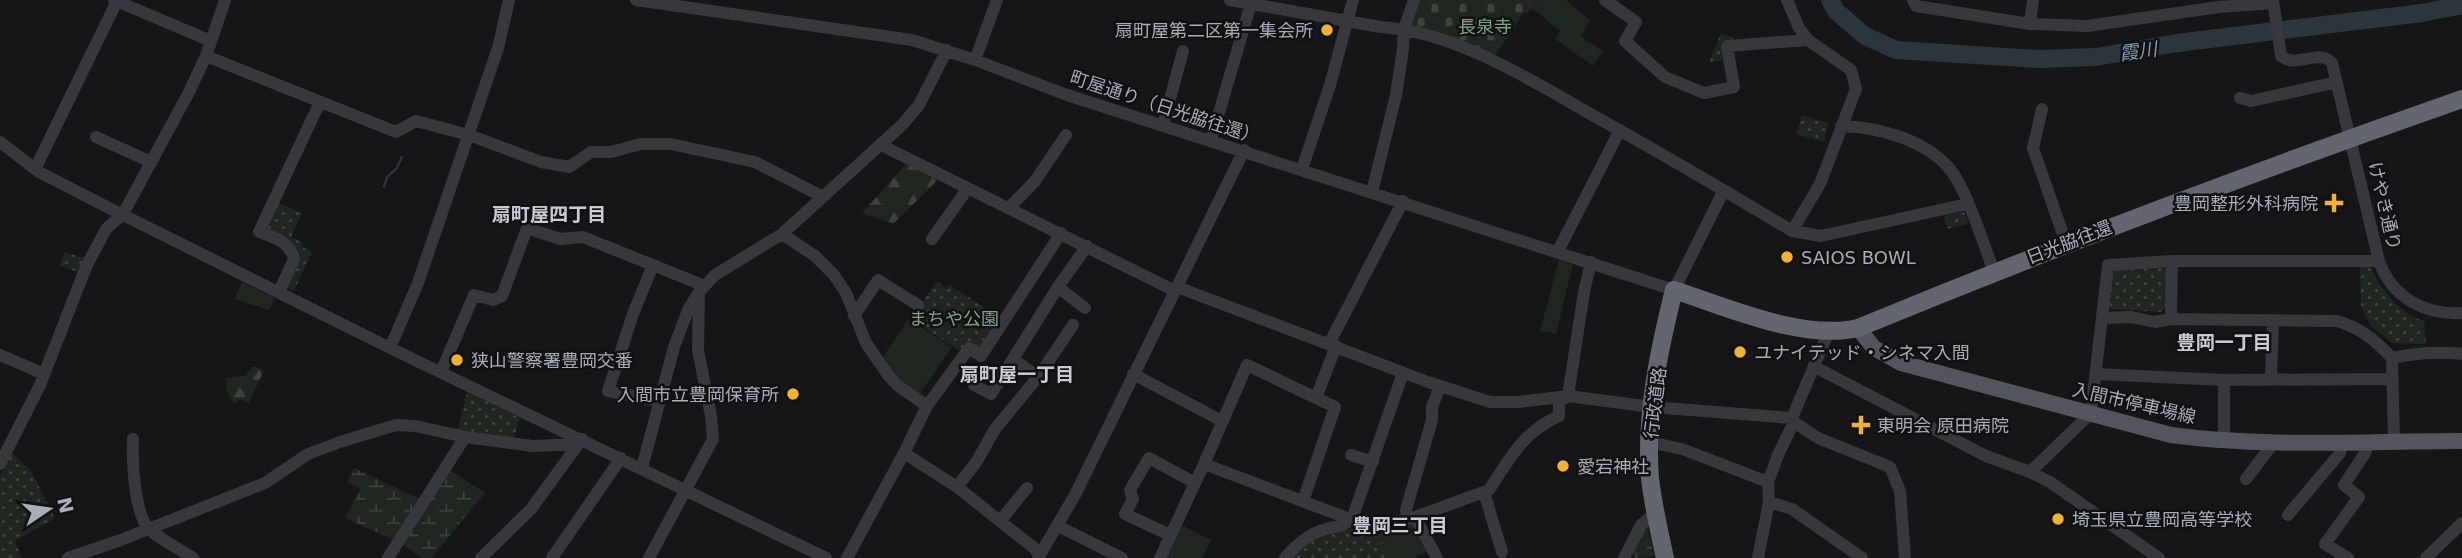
<svg xmlns="http://www.w3.org/2000/svg" width="2462" height="558" viewBox="0 0 2462 558" font-family="'DejaVu Sans','Noto Sans JP',sans-serif">
	<defs>
		<pattern id="forest-firs" width="22" height="20" patternUnits="userSpaceOnUse" patternTransform="scale(1.75)"><rect width="22" height="20" fill="#1e261f"/><path d="M5 1l3.5 6h-7zM16 11l3.5 6h-7z" fill="#3c433d"/></pattern>
		<pattern id="wetland-marsh" width="20" height="14" patternUnits="userSpaceOnUse" patternTransform="scale(1.75)"><rect width="20" height="14" fill="#1e261f"/><path d="M1 5h8M5 5V1M11 12h8M15 12V8" fill="none" stroke="#3c433d"/></pattern>
		<pattern id="cemetery-stones" width="16" height="16" patternUnits="userSpaceOnUse" patternTransform="scale(1.75)"><rect width="16" height="16" fill="#1e261f"/><path d="M2 7V4a2 2 0 0 1 4 0v3zM10 15v-3a2 2 0 0 1 4 0v3z" fill="#3c433d"/></pattern>
		<pattern id="park-dots" width="8" height="8" patternUnits="userSpaceOnUse" patternTransform="scale(1.75)"><rect width="8" height="8" fill="#1e261f"/><path d="M2 2h.1M6 6h.1" fill="none" stroke="#3c433d" stroke-width="1.8" stroke-linecap="round"/></pattern>
	</defs>
	<rect width="100%" height="100%" fill="#161618"/>
	<!-- grass -->
	<path fill="#1e261f" d="M1541,0H1566L1590,20L1581,36L1603,51L1593,66L1555,39L1560,31L1533,9Z
		M1559,260L1573,264L1556,334L1540,331Z
		M242,282L275,298L269,310L234,299Z
		M908,319L952,347L918,397L881,361Z
		M1411,521L1430,550L1416,556L1417,558H1387L1378,528Z
		M1182,525L1211,540L1202,558H1166Z"/>
	<!-- forest -->
	<path fill="url(#forest-firs)" d="M907,163L940,178L893,224L862,213Z
		M253,366L264,370L249,403L240,399L234,404L227,392L226,378L245,376Z"/>
	<!-- wetland -->
	<path fill="url(#wetland-marsh)" d="M354,468L422,500L396,541L345,518L361,489L347,482Z
		M448,469L485,493L431,558H423L402,544Z
		M1647,526L1654,556L1634,558L1632,549Z"/>
	<!-- cemetery -->
	<path fill="url(#cemetery-stones)" d="M1420,0H1540L1533,9L1523,14L1494,57L1414,27L1412,25Z"/>
	<!-- park -->
	<path fill="url(#park-dots)" d="M1721,33L1733,38L1726,55L1722,56L1723,60L1709,63Z
		M1802,115L1829,123L1824,142L1796,134Z
		M276,202L302,213L291,237L303,243L302,247L312,252L294,291L285,286L298,260L265,231Z
		M1960,212H1964L1968,224L1947,229L1944,216Z
		M64,252L84,258L78,272L60,266Z
		M2360,266L2371,268C2382,291 2398,312 2424,321L2426,344L2392,343L2371,326L2361,307Z
		M2163,267L2166,270V307L2161,312L2111,309L2108,306L2112,273L2115,270Z
		M937,281L947,289L950,285L1000,318L981,348L961,352L911,319Z
		M467,392L520,418L513,440L457,432Z
		M12,453L31,471L55,518L15,541L22,558H0V476Z
		M1377,527L1387,558H1291L1314,536L1329,531Z"/>
	<g fill="none" stroke-linecap="round" stroke-linejoin="round">
		<!-- stream -->
		<path stroke="#2c353c" stroke-width="2.5" d="M384,187L387,177L396,169L402,157"/>
		<!-- river -->
		<path stroke="#2c353c" stroke-width="18" d="M1830,0L1836,11L1865,36L1896,50L2039,59L2096,57L2177,43L2422,13L2462,5"/>
		<!-- minor -->
		<path stroke="#37383d" stroke-width="12" d="M114,0L211,41
			M636,0L912,40L975,60L1067,95L1674,290L1724,190
			M1230,0L1380,27C1454,31 1531,80 1594,116C1661,153 1727,192 1792,231L1821,236L1967,204
			M1605,0L1636,22L1625,41L1665,77L1704,93L1734,87L1727,46L1808,40
			M1787,0L1799,28L1808,40L1851,70L1856,89L1820,184L1792,231
			M1913,0L1916,6L2030,24L2087,26L2219,7L2272,3
			M2273,0L2281,56C2296,69 2319,48 2332,63L2379,261C2392,298 2425,315 2462,313
			M2030,24L2033,0
			M206,56L396,132L416,121L469,135L541,162L569,167L591,152H611L641,144H671L755,162L823,197
			M975,60L997,0
			M2240,98L2251,101L2337,82
			M2042,109L2033,148L2066,243
			M1163,125L1183,51
			M1841,126C1877,127 1924,139 1949,168C1966,188 1984,245 1994,272
			M96,137L151,162
			M1211,140L1252,0
			M0,142L39,172L109,208L390,348L826,558
			M881,145L1175,291
			M35,169L117,1
			M1302,169L1330,85L1353,0
			M1372,192L1396,95L1403,49L1404,29L1414,0
			M1009,208L1035,181L1066,135
			M782,234L815,256L834,275L846,293L866,343L888,375L897,385L927,406
			M932,239L968,188
			M1558,251L1620,130
			M653,265L633,314L608,391L659,401
			M1058,287L1085,308
			M1177,287L1428,382L1490,402H1519L1568,396L1652,407L1792,418
			M279,292L294,259C289,241 275,238 259,232L320,102
			M854,316L878,280L918,305
			M2103,318L2131,317L2155,322L2171,319L2337,321C2361,328 2375,340 2392,358L2394,441
			M2171,319L2172,261
			M1329,344L1403,201
			M390,348L418,283L498,48L509,0
			M0,355L44,374
			M2392,358C2416,353 2437,351 2462,354
			M1014,360L1038,377
			M1815,367L1986,456L2030,472L2050,482L2159,558
			M441,372L474,295L493,300L502,296L527,228L560,239L583,237L705,286
			M1133,374L1222,421
			M2096,374L2224,380L2393,379
			M2271,379L2273,322
			M974,385L991,394L1058,287L1087,246
			M1568,396L1584,292L1591,262
			M1316,398L1336,346
			M1794,422L1818,438L1890,467L1900,491L1905,558
			M133,439C132,460 134,517 151,531C163,541 180,549 193,558
			M2224,440V380
			M1649,442L1682,449L1768,482
			M1351,455L1373,462
			M0,464L40,385L86,267L106,229L123,214L188,94L206,56L225,0
			M642,468L674,347L688,310L699,292L715,275L782,234L902,125L919,105L947,50
			M2030,472L2091,413L2108,265L2172,261H2379
			M2246,479L2275,441
			M957,487L977,461L995,429L1038,377L1073,325
			M1484,492L1502,552
			M1303,501L1335,407L1247,365L1204,464L1355,521L1394,522L1415,517L1484,492L1489,490C1510,458 1523,432 1559,416V402L1568,396
			M1769,502L1792,509L1862,558
			M2288,515L2340,453L2342,441
			M1415,517L1437,558
			M1408,518L1406,510L1432,420V407L1440,386
			M1000,521L1027,488
			M1058,526L1122,558
			M1170,535L1125,514L1133,499L1130,490L1149,458L1195,483
			M1040,556L1034,548L957,487L904,453L927,406L969,348L981,356L1061,233
			M68,558L121,540L265,483L308,454L340,442L396,425L415,426L465,437L533,446L578,444
			M388,558L465,437
			M481,558L531,509L582,439
			M552,558L621,458
			M649,558L713,439L711,416L698,350L699,292
			M847,558L904,453
			M1038,558L1075,495L1244,150
			M1160,558L1204,464
			M1285,558C1296,545 1309,533 1326,529C1336,526 1344,526 1352,519L1403,373
			M1624,558L1641,525L1655,513
			M1758,558L1769,502L1768,482L1778,455L1794,422L1792,418L1828,333
			M2348,558L2325,544L2359,497L2344,485L2365,453L2369,441
			M2426,558L2462,523"/>
		<!-- major -->
		<path stroke="#53555c" stroke-width="16" d="M1858,328L1874,348L1901,363L2171,435C2267,448 2366,441 2462,441"/>
		<!-- highway -->
		<path stroke="#63666e" stroke-width="18" d="M1665,558C1659,531 1653,505 1650,478C1645,415 1659,350 1674,290C1727,307 1803,341 1858,328C2057,246 2259,170 2462,99"/>
	</g>
	<!-- markers -->
	<g fill="#f2b134" stroke="#111113" stroke-width="2.5">
		<circle cx="1327" cy="30" r="7"/>
		<path d="M2330.5 192.5h7v7h7v7h-7v7h-7v-7h-7v-7h7z"/>
		<circle cx="1787" cy="257" r="7"/>
		<circle cx="1740" cy="352" r="7"/>
		<circle cx="457" cy="360" r="7"/>
		<circle cx="793" cy="394" r="7"/>
		<path d="M1857.5 414.5h7v7h7v7h-7v7h-7v-7h-7v-7h7z"/>
		<circle cx="1563" cy="466" r="7"/>
		<circle cx="2058" cy="519" r="7"/>
	</g>
	<g text-anchor="middle" dominant-baseline="central" stroke-width="5" stroke-linejoin="round" paint-order="stroke">
		<!-- park labels -->
		<g font-size="18" fill="#7fa381" stroke="#111113">
			<text x="1485" y="26">長泉寺</text>
			<text x="954" y="318">まちや公園</text>
		</g>
		<!-- poi labels -->
		<g font-size="18" fill="#a8adb8" stroke="#111113" text-anchor="start">
			<text x="1313" y="30" text-anchor="end">扇町屋第二区第一集会所</text>
			<text x="2318" y="203" text-anchor="end">豊岡整形外科病院</text>
			<text x="1801" y="257">SAIOS BOWL</text>
			<text x="1754" y="352">ユナイテッド・シネマ入間</text>
			<text x="471" y="360">狭山警察署豊岡交番</text>
			<text x="779" y="394" text-anchor="end">入間市立豊岡保育所</text>
			<text x="1877" y="425">東明会 原田病院</text>
			<text x="1577" y="466">愛宕神社</text>
			<text x="2072" y="519">埼玉県立豊岡高等学校</text>
		</g>
		<!-- street labels -->
		<g font-size="18" fill="#a8adb8" stroke="#111113">
			<text transform="translate(1165 107) rotate(18)">町屋通り（日光脇往還）</text>
			<text transform="translate(2385 206) rotate(77)">けやき通り</text>
			<text transform="translate(2069 242) rotate(-21)">日光脇往還</text>
			<text transform="translate(1655 403) rotate(-83)">行政道路</text>
			<text transform="translate(2134 403) rotate(13)">入間市停車場線</text>
		</g>
		<!-- water labels -->
		<g font-size="19" font-style="italic" fill="#7f9bb3" stroke="#111113">
			<text transform="translate(2138 51) rotate(-8)">霞川</text>
		</g>
		<!-- neighbourhood labels -->
		<g font-size="19" font-weight="bold" fill="#c9ccd4" stroke="#111113">
			<text x="549" y="214">扇町屋四丁目</text>
			<text x="2224" y="342">豊岡一丁目</text>
			<text x="1017" y="374">扇町屋一丁目</text>
			<text x="1400" y="525">豊岡三丁目</text>
		</g>
	</g>
	<!-- north arrow -->
	<g transform="translate(49 509) rotate(77)" stroke="#111113" stroke-width="5" paint-order="stroke">
	<path d="M0-5L12 26L0 18L-12 26Z" fill="#a8adb8"/>
	<text y="-10" font-size="19" font-weight="bold" text-anchor="middle" fill="#a8adb8">N</text>
	</g>
</svg>
